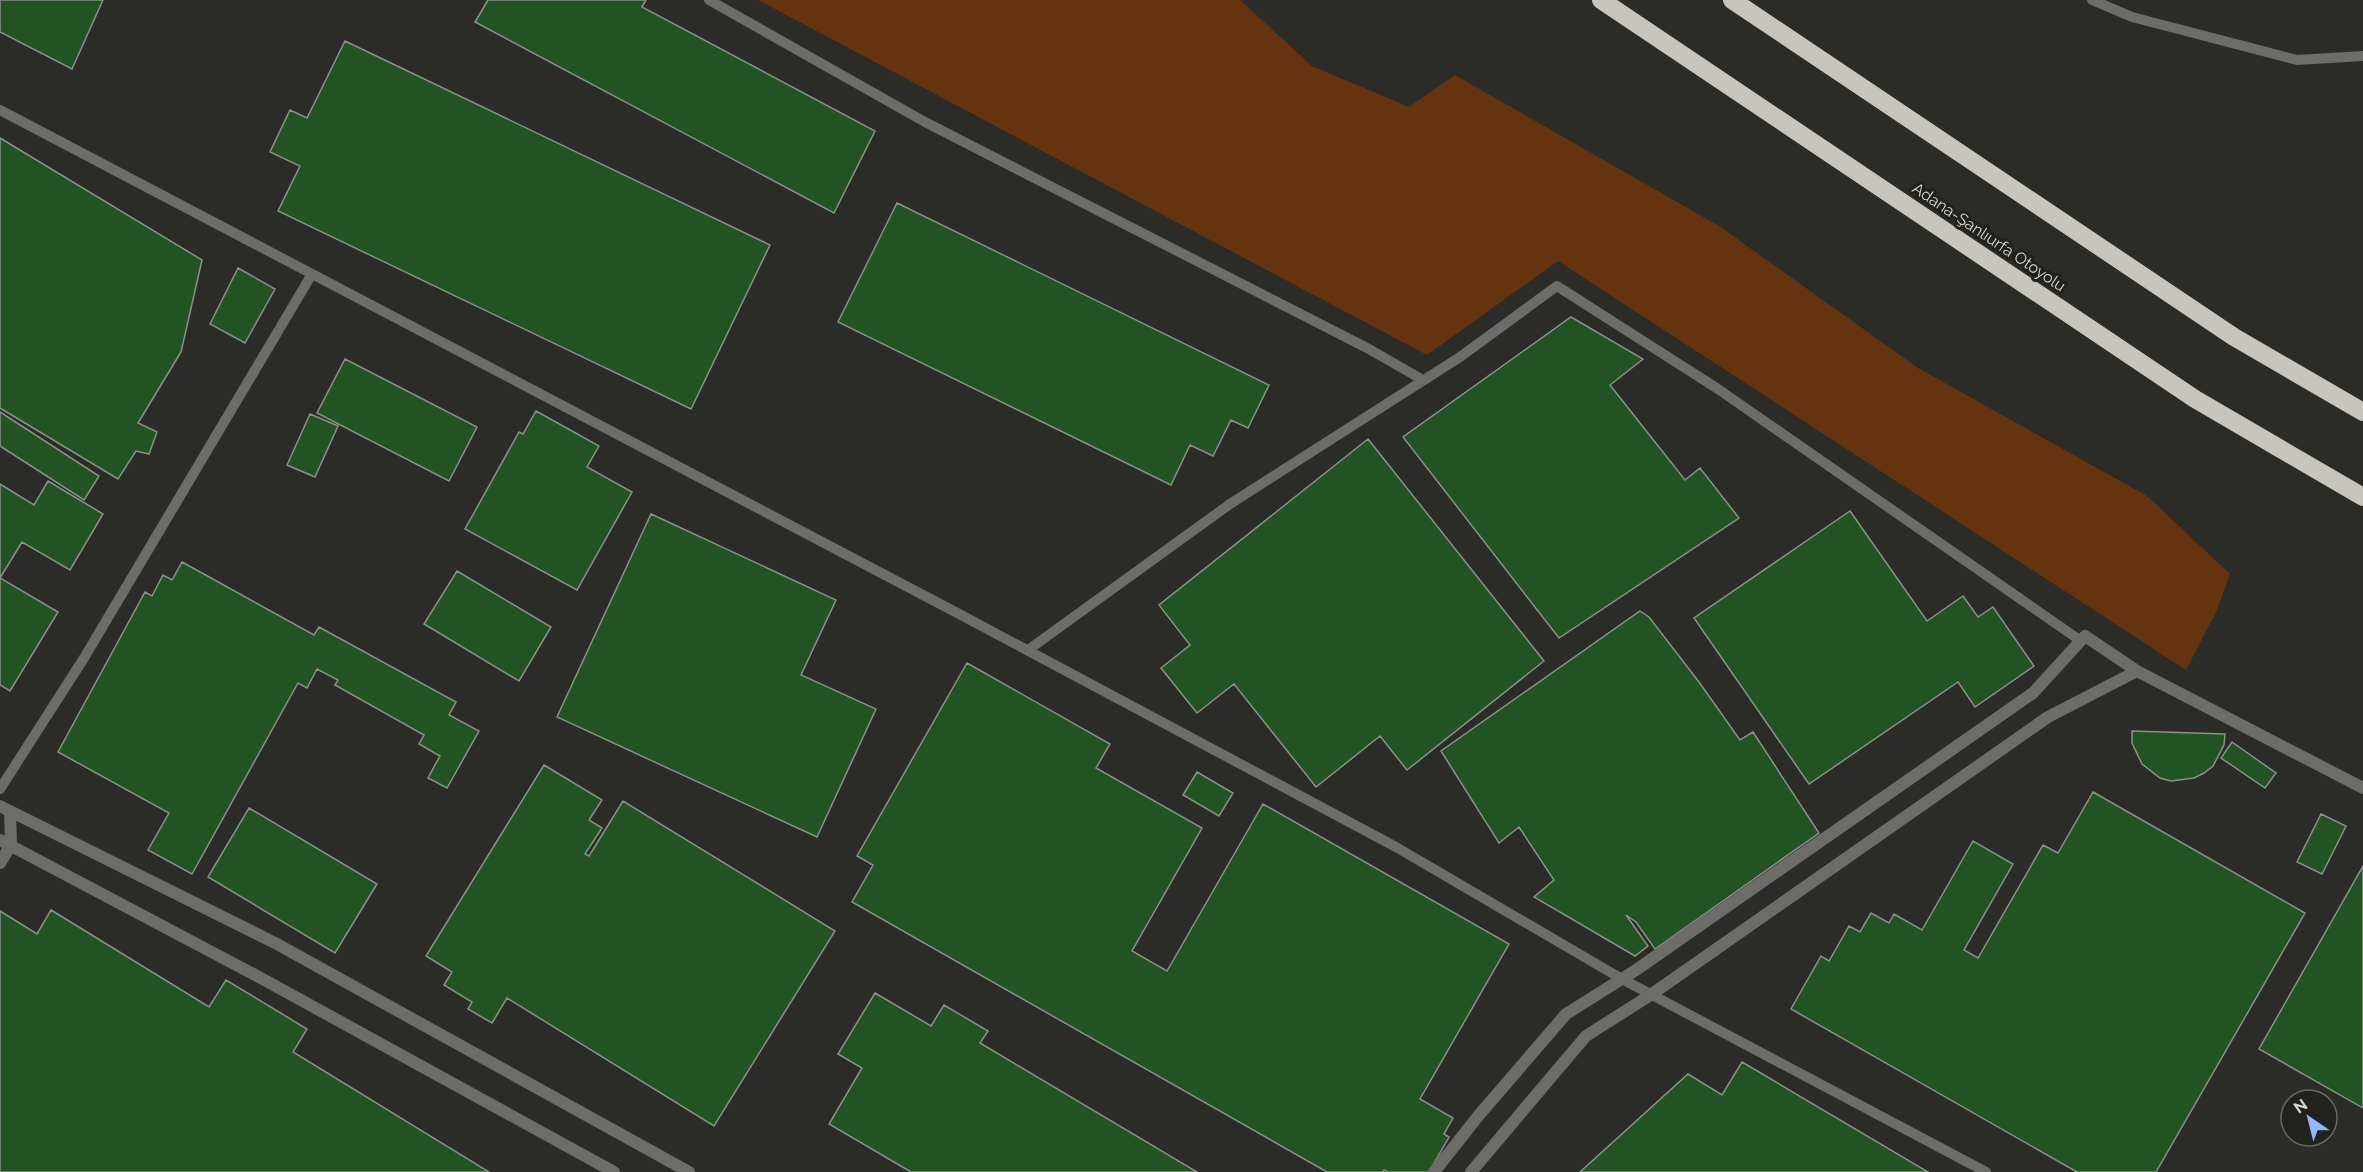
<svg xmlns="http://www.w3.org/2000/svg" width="2363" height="1172" viewBox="0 0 2363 1172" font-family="Raleway,sans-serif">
	<rect width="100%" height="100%" fill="#2b2c27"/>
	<!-- green -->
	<path fill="#65340e" d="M758,0H1240L1312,66L1409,107L1455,75L1719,226L1918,368L2147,496L2230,574L2217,610L2186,670L1558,261L1427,355Z"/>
	<!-- building -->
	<path fill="#225423" stroke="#8b908b" stroke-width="1.5" d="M0,0H103L72,69L0,32Z
		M488,0H646L642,7L875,131L834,213L475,22Z
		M345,41L770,245L691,409L278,211L300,166L270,152L290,110L307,118Z
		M0,138L202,260L181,352L138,423L157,432L149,454L136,451L118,479L0,408Z
		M897,203L1269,385L1248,428L1231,420L1213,456L1190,445L1171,485L838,322Z
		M238,268L275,289L245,343L210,324Z
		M1571,317L1643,359L1610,385L1685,480L1700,468L1739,518L1559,638L1403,437Z
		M345,359L477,427L449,481L317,413Z
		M536,411L599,446L587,467L632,492L577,590L465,529L519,432L523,434Z
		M0,412L99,476L84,500L0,446Z
		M310,414L338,426L315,477L287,465Z
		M1368,439L1544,661L1407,770L1380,736L1316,787L1234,684L1197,713L1161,668L1190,645L1159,605Z
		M48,481L103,514L70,570L22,542L0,578V484L34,505Z
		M1850,511L1927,621L1963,596L1978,617L1993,607L2034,666L1975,707L1958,682L1809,784L1694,618Z
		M651,514L836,600L801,675L876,709L817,837L557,717Z
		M182,562L314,635L319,627L456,702L449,715L479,731L447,788L428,778L440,756L419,744L424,735L335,685L338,680L317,669L307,688L298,683L192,874L148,850L169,813L58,752L145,592L152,596L163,575L172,580Z
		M457,571L551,627L519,681L424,624Z
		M0,578L58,612L10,691L0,685Z
		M1640,611L1649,617L1699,682L1740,740L1753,732L1819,833L1655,949L1636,922L1626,915L1648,946L1635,956L1534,897L1554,880L1519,827L1499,843L1441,751Z
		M967,663L1110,744L1096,768L1202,828L1132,951L1167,971L1263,804L1509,944L1420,1099L1453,1118L1444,1134L1449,1137L1429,1172H1388L1384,1170L1383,1172H1327L852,902L873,865L857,856Z
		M2132,731L2225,734L2224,745L2213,766L2204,773L2194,778L2171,781L2160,778L2142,764L2132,743Z
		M2232,742L2276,773L2265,788L2221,758Z
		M544,765L602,800L589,820L602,828L585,854L589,856L623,801L835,931L714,1126L507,998L492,1023L468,1009L472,1002L444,985L452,972L426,956Z
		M1197,772L1233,793L1219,816L1183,795Z
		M2093,792L2305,913L2156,1172H2077L1791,1009L1821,956L1829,961L1849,926L1860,932L1871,913L1889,923L1894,914L1922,930L1973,841L2013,864L1964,950L1978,958L2043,845L2058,853Z
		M249,808L377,884L335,953L208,877Z
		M2321,814L2346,826L2322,874L2297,862Z
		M2363,866V1108L2259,1049Z
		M51,910L209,1007L226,980L307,1029L293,1052L489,1172H0V911L37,934Z
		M875,993L931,1026L944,1005L988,1031L980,1043L1197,1172H911L829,1124L862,1068L838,1054Z
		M1742,1062L1928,1172H1580L1688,1074L1722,1095Z"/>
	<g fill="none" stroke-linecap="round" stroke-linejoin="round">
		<!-- service -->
		<path stroke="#6d6c69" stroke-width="10" d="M709,0L925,122L1369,349L1423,380
			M2092,0L2132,17L2297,60L2363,56
			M0,110L963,616L1396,847L1622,979L1986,1172
			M1028,650L1230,504L1460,357L1557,286L1718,389L2081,641
			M0,789L84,658L312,274"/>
		<!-- tertiary -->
		<path stroke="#6d6c69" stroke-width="12" d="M0,806L277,944L689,1172
			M0,840L259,977L614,1172
			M0,863L11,845L10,811
			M1434,1172L1479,1115L1566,1014L1636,970L2033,693L2085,636L2137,671L2363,788
			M1471,1172L1586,1036L1652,994L2048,717L2137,671"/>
		<!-- motorway -->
		<path stroke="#c8c5bf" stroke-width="18" d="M1601,0L2195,399L2363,497
			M1732,0L2234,337L2363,412"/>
	</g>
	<g text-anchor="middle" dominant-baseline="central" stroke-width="6" stroke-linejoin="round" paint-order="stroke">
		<!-- street labels -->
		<g font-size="16" fill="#d6d7d4" stroke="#21221d">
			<text transform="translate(1989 237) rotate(34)">Adana-Şanlıurfa Otoyolu</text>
		</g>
	</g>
	<!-- north arrow -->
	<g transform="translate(2309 1118) rotate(325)"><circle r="28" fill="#21221d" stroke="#696a66" stroke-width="1.5"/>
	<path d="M0-4.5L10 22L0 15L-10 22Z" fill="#95b6fd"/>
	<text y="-9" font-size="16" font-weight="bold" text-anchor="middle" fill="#d6d7d4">N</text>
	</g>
</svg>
